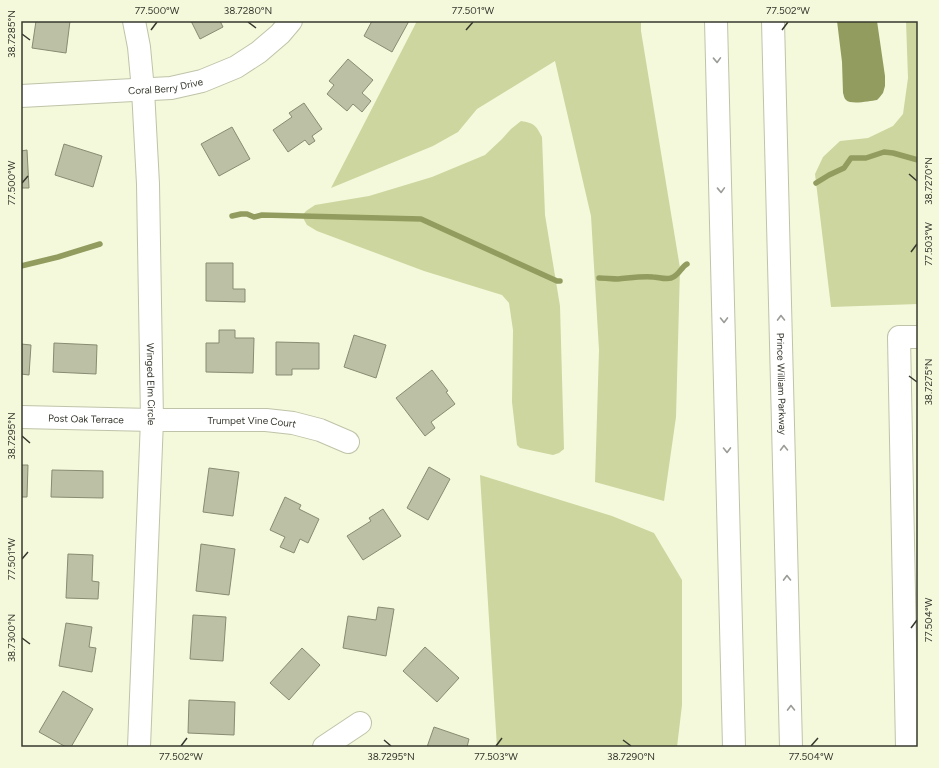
<svg xmlns="http://www.w3.org/2000/svg" width="939" height="768" viewBox="0 0 939 768" font-family="Figtree,sans-serif">
	<rect width="100%" height="100%" fill="#f4f9dc"/>
	<!-- green -->
	<path fill="#ccd69e" d="M417,21H641V31L680,268L676,417L664,501L595,482L599,350L591,216L555,61L477,109L458,132L433,146L331,188Z
		M906,21H918V304L831,307L815,174L823,157L840,141L868,138L893,126L903,114L908,78Z
		M521,121C534,123 536,125 542,137L545,215L560,306L564,449L559,453L553,455L520,448L517,445L512,402L513,330L509,303L502,295L424,271L317,231L307,225L302,216L306,211L315,205L369,196L432,177L485,155L502,139L511,129Z
		M480,475L612,516L654,533L682,580V705L677,747H497Z"/>
	<!-- water -->
	<path fill="#939c5f" d="M837,21H877L885,76V86L883,93L879,98L877,100C870,101 851,105 846,100C844,98 844,96 843,93L842,62Z"/>
	<g fill="none" stroke-linecap="round" stroke-linejoin="round">
		<!-- stream -->
		<path stroke="#939c5f" stroke-width="5.5" d="M816,183L829,175L844,168L851,158H866L884,152L893,153L918,160
			M232,216L241,214H247L254,217L262,215L421,219L557,281H560
			M21,266L58,257L100,244
			M599,278C605,278 612,279 618,279C630,278 641,276 653,277C658,277 666,280 671,278C679,276 681,267 687,264"/>
	</g>
	<!-- building -->
	<path fill="#bcc1a5" stroke="#878c72" d="M36,21H70L66,53L32,48Z
		M191,21H220L223,27L200,39Z
		M372,21H409L392,52L364,36Z
		M348,59L373,80L362,93L371,101L362,112L353,104L347,111L327,94L334,85L329,81Z
		M304,103L322,129L312,136L315,141L309,145L305,140L288,152L273,130L292,117L289,113Z
		M232,127L250,159L219,176L201,144Z
		M64,144L102,156L93,187L55,175Z
		M27,150L29,188H21V151Z
		M206,263H233V289H245V302L206,301Z
		M219,330H235V338H254L253,373L206,372V343H219Z
		M354,335L386,345L376,378L344,367Z
		M276,342L319,343V369H292V375H276Z
		M54,343L97,345L96,374L53,372Z
		M21,344L31,345L29,375L21,374Z
		M432,370L448,391L446,392L455,404L431,422L435,428L425,436L396,398Z
		M21,465H28L27,497H21Z
		M429,467L450,479L428,520L407,508Z
		M209,468L239,472L233,516L203,512Z
		M52,470L103,471V498L51,497Z
		M285,497L301,505L299,509L319,519L308,543L300,539L294,553L280,547L285,537L270,530Z
		M383,509L401,536L363,560L347,536L371,521L369,518Z
		M201,544L235,549L229,595L196,591Z
		M68,554L93,555L92,581L99,582L98,599L66,598Z
		M378,607L394,609L386,656L343,648L348,616L376,620Z
		M193,615L226,617L223,661L190,659Z
		M66,623L92,627L89,647L96,648L92,672L59,666Z
		M425,647L459,678L437,702L403,671Z
		M302,648L320,665L289,700L270,683Z
		M63,691L93,709L71,747H66L39,732Z
		M189,700L235,702L234,735L188,733Z
		M434,727L469,739L467,747H427Z"/>
	<g fill="none" stroke-linecap="round" stroke-linejoin="round">
		<defs>
			<g id="minor">
				<path id="s1" d="M134,21L139,47L143,90L148,184L152,420L139,747"/>
				<path id="s2" d="M21,96L171,88L202,81L236,67L259,52L280,34L291,21"/>
				<path id="s3" d="M21,417L152,420H266L293,423L320,430L348,442"/>
				<path d="M324,747L360,723"/>
				<path d="M907,747L899,337H918"/>
			</g>
			<g id="highway">
				<path d="M716,21L734,747"/>
				<path id="s4" d="M773,21L791,747"/>
			</g>
		</defs>
		<!-- minor casing -->
		<use href="#minor" stroke="#bec4a8" stroke-width="24"/>
		<!-- highway casing -->
		<use href="#highway" stroke="#bec4a8" stroke-width="24"/>
		<!-- minor -->
		<use href="#minor" stroke="#fff" stroke-width="22"/>
		<!-- highway -->
		<use href="#highway" stroke="#fff" stroke-width="22"/>
	</g>
	<!-- one-way arrows -->
	<defs><path id="oneway-chevron" d="M-2-3.5L2.5 0L-2 3.5" fill="none" stroke-width="1.6" stroke-linecap="round" stroke-linejoin="round"/></defs>
	<g stroke="#9a9c96">
		<use href="#oneway-chevron" transform="translate(717 60) rotate(88)"/>
		<use href="#oneway-chevron" transform="translate(721 190) rotate(88)"/>
		<use href="#oneway-chevron" transform="translate(781 318) rotate(-91)"/>
		<use href="#oneway-chevron" transform="translate(724 320) rotate(89)"/>
		<use href="#oneway-chevron" transform="translate(784 448) rotate(-91)"/>
		<use href="#oneway-chevron" transform="translate(727 450) rotate(89)"/>
		<use href="#oneway-chevron" transform="translate(787 578) rotate(-91)"/>
		<use href="#oneway-chevron" transform="translate(791 708) rotate(-91)"/>
	</g>
	<!-- ticks -->
	<path fill="none" stroke="#36382d" stroke-width="1.5" d="M248,22L256,28M151,30L157,22M466,30L473,22M782,30L788,22M22,34L30,40M909,174L917,181M22,183L28,176M911,252L917,244M909,376L917,382M22,436L30,443M22,559L28,552M911,628L917,620M22,638L30,644M384,740L391,746M623,740L631,746M181,746L187,738M496,746L502,738M811,746L818,738"/>
	<g text-anchor="middle" dominant-baseline="central" stroke-width="4" stroke-linejoin="round" paint-order="stroke">
		<!-- street labels -->
		<g font-size="10" fill="#36382d" stroke="#f4f9dc">
			<text stroke="none"><textPath href="#s2" startOffset="145">Coral Berry Drive</textPath></text>
			<text stroke="none"><textPath href="#s1" startOffset="364">Winged Elm Circle</textPath></text>
			<text stroke="none"><textPath href="#s4" startOffset="363">Prince William Parkway</textPath></text>
			<text stroke="none"><textPath href="#s3" startOffset="65">Post Oak Terrace</textPath></text>
			<text stroke="none"><textPath href="#s3" startOffset="231">Trumpet Vine Court</textPath></text>
		</g>
	</g>
	<!-- border -->
	<rect width="939" height="768" fill="none" stroke="#f4f9dc" stroke-width="44"/>
	<rect x="22" y="22" width="895" height="724" fill="none" stroke="#36382d" stroke-width="1.5"/>
	<g font-size="10" text-anchor="middle" fill="#36382d">
		<text x="157" y="14">77.500°W</text>
		<text x="248" y="14">38.7280°N</text>
		<text x="473" y="14">77.501°W</text>
		<text x="788" y="14">77.502°W</text>
		<text transform="translate(11 34) rotate(-90)" y="4">38.7285°N</text>
		<text transform="translate(928 181) rotate(-90)" y="4">38.7270°N</text>
		<text transform="translate(11 183) rotate(-90)" y="4">77.500°W</text>
		<text transform="translate(928 244) rotate(-90)" y="4">77.503°W</text>
		<text transform="translate(928 382) rotate(-90)" y="4">38.7275°N</text>
		<text transform="translate(11 436) rotate(-90)" y="4">38.7295°N</text>
		<text transform="translate(11 559) rotate(-90)" y="4">77.501°W</text>
		<text transform="translate(928 620) rotate(-90)" y="4">77.504°W</text>
		<text transform="translate(11 638) rotate(-90)" y="4">38.7300°N</text>
		<text x="181" y="760">77.502°W</text>
		<text x="391" y="760">38.7295°N</text>
		<text x="496" y="760">77.503°W</text>
		<text x="631" y="760">38.7290°N</text>
		<text x="811" y="760">77.504°W</text>
	</g>
</svg>
